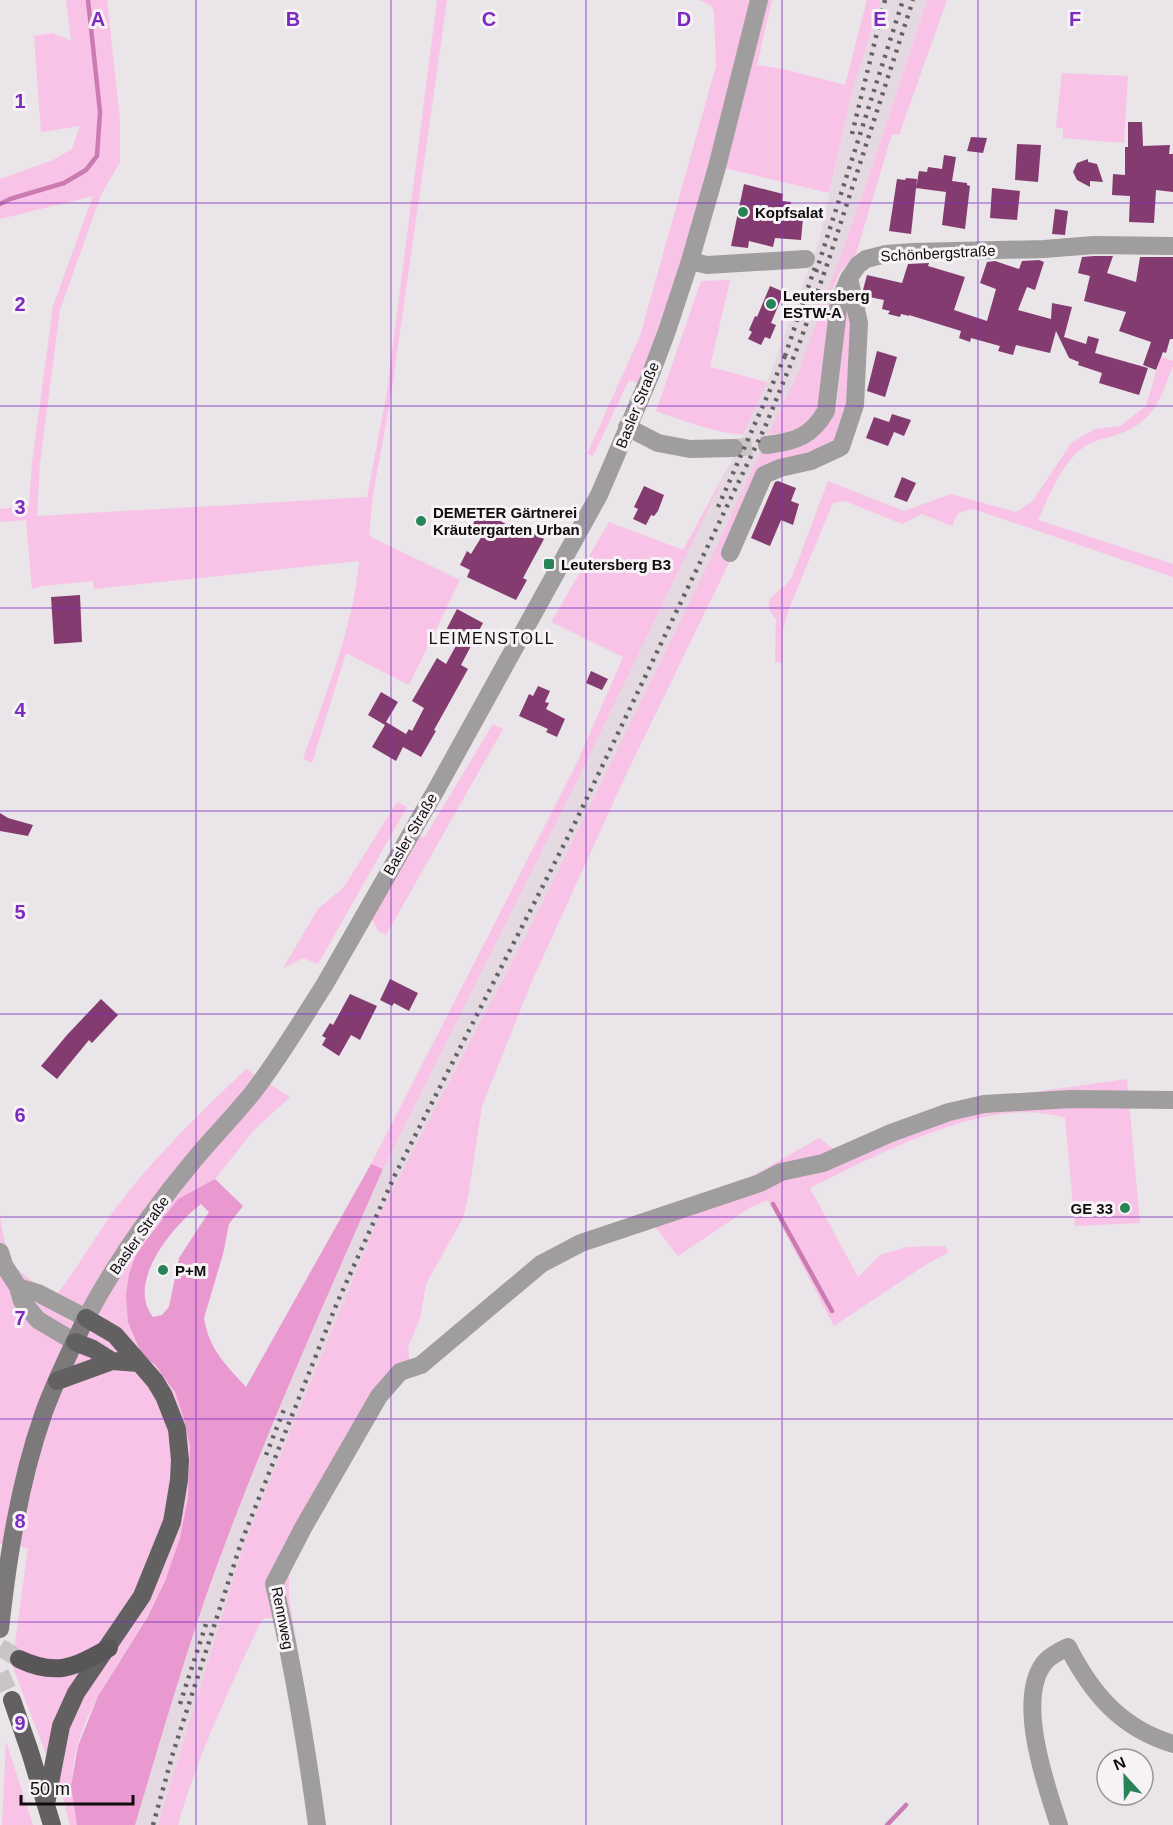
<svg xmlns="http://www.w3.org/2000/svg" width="1173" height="1825" viewBox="0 0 1173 1825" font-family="Arial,sans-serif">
	<rect width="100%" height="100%" fill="#e9e5e8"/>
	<!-- built -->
	<path fill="#e5d9e1" d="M881,0H927L863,193L799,372L713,554L535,918L380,1214L245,1541L158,1825H135L183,1666L227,1538L287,1388L383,1169L582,771L733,458L767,382L819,241L853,88Z"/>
	<!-- green -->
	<path fill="#f8c3e6" d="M66,0H107L120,120V162L101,195L60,310L40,463L37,516L367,497L387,392L437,0H447L391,396L373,494L369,536L460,580L409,685L346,653L312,763L303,759C325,694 353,630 359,561L94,589L93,581L42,586L32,589L26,520L0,522V509L29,506L32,463L53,306L93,196L0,219V179L53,160L72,149L80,126L41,132L34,36L52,33L71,41Z
		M699,0H772L757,65L783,69L845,85L867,0H881L853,88L829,193L711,165L667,312L637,383L629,380L593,456L587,454L640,336L716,66L714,12L712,6Z
		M927,0H947L899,135L892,134L856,254L839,273L831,294L821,403L806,425L787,432L768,435L799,371L863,193Z
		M1062,73L1128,76L1124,143L1063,138V129L1056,127Z
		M730,280L710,367L767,382L743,435C713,432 684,421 656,411L701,281Z
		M850,302L852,396L834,442L776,466L624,779L532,981L482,1106L468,1197L463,1218L426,1284L420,1319L408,1347L411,1375L389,1396L337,1480L289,1572V1597L310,1724L302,1755L273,1618H265L261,1621C230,1688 198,1754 178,1825H158L245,1541L380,1214L535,918L713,554L761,451L820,434L837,404L845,310Z
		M1161,356L1173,361V366C1160,399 1155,421 1119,434C1108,438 1093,440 1084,447C1062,462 1049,497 1038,520L1173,564V577L973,509L958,513L952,526L922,514L902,524L845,501L833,503L790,606L783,628L782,663L775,662L776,619C756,597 782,594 792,577L828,481L904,511L951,494L1016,512L1032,502L1072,442L1095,429L1120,426L1146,406Z
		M733,458L582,771L383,1169L371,1164L576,765L623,657L551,622L609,522L683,550Z
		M493,724L503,729L386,935L378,931L369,912L416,834L424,838Z
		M397,802L407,807L318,964L303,958L283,968L318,909L344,887Z
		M246,1069L290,1097L254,1130L215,1179L178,1199L145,1242L142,1355C154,1365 168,1378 175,1393C209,1463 183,1552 147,1616C123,1658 92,1696 78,1744C69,1775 72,1794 77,1825H70L64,1801L12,1665L28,1548L0,1544V1215C7,1267 13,1269 56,1296C77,1268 95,1238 115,1209C153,1158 200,1113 246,1069Z
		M1127,1079L1140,1223L1075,1226L1065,1118C990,1093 877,1155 810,1188L858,1277L880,1255L907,1247L945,1246L949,1252L927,1264L834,1326L768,1200L751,1207L678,1256L645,1214L741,1182L819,1138L838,1152L961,1102Z
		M6,1741L33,1825H2Z"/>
	<!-- forest -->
	<path fill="#e998d0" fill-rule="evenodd" d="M371,1164L383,1169C330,1290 275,1412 228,1536C192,1630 164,1728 135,1825H77L71,1786L78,1746L98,1696L148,1616L165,1581L180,1538L188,1498L190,1447L184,1419L175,1392L155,1365L142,1355L128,1322L126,1295L129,1274L135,1257L145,1242L178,1199L215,1179L243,1206L229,1224L223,1254L204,1318C209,1349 225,1364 246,1387ZM201,1204L209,1212L179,1258L169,1307L162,1315L153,1317C125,1282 174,1225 201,1204Z"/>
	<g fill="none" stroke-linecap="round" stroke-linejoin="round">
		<!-- stream -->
		<path stroke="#ca7cb2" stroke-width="4.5" d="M0,204L10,199L64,183L86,170L97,156L100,112L88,0
			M773,1204L832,1311
			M887,1825L906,1805"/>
	</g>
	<!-- building -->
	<path fill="#843c70" d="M1128,122H1142L1143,146L1170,145L1169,154H1173V192L1156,190L1154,223L1129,222L1130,196L1112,195L1113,174L1125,175V147H1128Z
		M971,137L987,138L983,153L967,151Z
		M1017,144L1041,145L1038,182L1015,180Z
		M944,155L956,157L952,181L967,183V185L970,186L965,229L942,225L946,192L916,188L919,171L927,172L928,167L942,169Z
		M1088,159V162L1097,164L1103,182L1090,181V187L1077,180L1073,172L1077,163Z
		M906,178L917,179L911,234L889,231L897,179L905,180Z
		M744,184L783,194L782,201L791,202L789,211H792V214L799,215L798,218H803L801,240L775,238L773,247L749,241L748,248L731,246Z
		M992,188L1020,191L1017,220L990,218Z
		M1055,209L1068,211L1065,235L1052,234Z
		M1094,256H1113L1107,273L1136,282L1140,257H1173V339H1170L1166,353L1163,352L1156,370L1143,365L1151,342L1119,331L1126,312L1084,301L1090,276L1078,273L1082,257Z
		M1039,260L1044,262L1035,290L1027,287L1018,310L1051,319L1052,303L1072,307L1064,337L1086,344L1088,336L1099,339L1095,353L1148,368L1139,395L1099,383L1102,373L1078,365L1079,362L1069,358L1056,331L1050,353L1016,345L1013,355L998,351L1000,346L971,338L970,342L959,338L961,331L909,315V316L901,314L900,317L888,314L890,311L882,309L884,300L864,296L863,290L867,275L902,283L908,264L929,263L928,266L965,277L954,310L987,321L996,289L980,283L987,262L995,261L1019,269L1022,261Z
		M770,286L784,292L771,323L776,325L770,339L765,337L761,345L748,339L752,332L749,330L755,316L757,317Z
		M877,351L897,357L885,397L867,391Z
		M892,414L911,420L904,436L894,432L888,446L866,438L874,417L889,422Z
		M902,477L916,483L907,502L894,497Z
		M778,481L796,488L791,501L799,504L793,525L781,520L770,546L751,538L768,498L775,482Z
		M644,486L664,495L658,511L654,516L651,515L646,525L633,519L638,509L634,507Z
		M480,510L517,530L520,526L544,539L523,578L527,580L516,600L467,577L470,570L460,565L467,551L471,554L485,531L473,524Z
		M80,595L82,642L54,644L51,597Z
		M457,609L483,623L461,665L468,669L434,730L436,731L421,757L403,747L396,761L372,747L385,725L368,715L381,692L398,702L386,722L406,734L409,729L412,731L424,708L412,701L437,658L446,664L458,642L444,634Z
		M591,671L608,679L602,690L586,683Z
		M538,686L550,691L545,702L549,703L546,709L565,719L557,737L546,732L548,729L519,716L529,694L533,696Z
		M0,813L8,818L33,825L28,836L0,831Z
		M390,979L418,993L409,1011L394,1003L392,1006L380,1000Z
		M350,994L377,1006L360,1040L351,1035L339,1056L322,1045L326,1038L322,1036L330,1023L333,1025Z
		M101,999L118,1015L92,1043L89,1040L57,1079L41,1066L67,1035Z"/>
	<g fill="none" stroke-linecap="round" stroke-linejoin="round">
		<!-- minor-tunnel -->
		<path stroke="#c8c4c7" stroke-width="18" stroke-dasharray="18 9" stroke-linecap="butt" d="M734,448L767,445"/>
		<!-- primary-tunnel -->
		<path stroke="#c8c4c7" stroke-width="18" stroke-dasharray="18 9" stroke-linecap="butt" d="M0,1673L12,1700"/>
		<!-- trunk-tunnel -->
		<path stroke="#c8c4c7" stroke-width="18" stroke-dasharray="18 9" stroke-linecap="butt" d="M0,1647L19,1659"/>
		<!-- minor -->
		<path stroke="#9f9d9e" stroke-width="18" d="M690,261L707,265L806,259
			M627,427L658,443L690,449L734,448
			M767,445C796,441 811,437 826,411L839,302L849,278L858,265L866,259L886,254L913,252L1044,249L1094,245L1173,246
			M730,553L764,475L780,468L811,461L841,447L855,405L859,323L849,278
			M0,1252L4,1265L18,1287L22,1301L38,1320L75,1342
			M18,1287L38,1293L86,1318
			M317,1825C306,1744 293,1663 274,1584L303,1528L379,1396L400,1372L421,1365L541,1264L581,1243L760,1183L781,1172L823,1163L891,1133L949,1112L984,1104L1071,1099L1173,1100
			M1059,1825C1046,1786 1015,1698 1045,1662C1051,1655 1060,1651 1068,1647C1092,1694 1121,1728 1173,1744"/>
		<!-- tertiary -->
		<path stroke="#9f9d9e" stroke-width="18" d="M86,1318C116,1262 153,1209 194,1160C214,1136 235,1115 254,1091C280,1057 302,1020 325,984L436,790L599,495L650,376L667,331L690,261L717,167L759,0"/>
		<!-- secondary -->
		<path stroke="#7c797b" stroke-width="18" d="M0,1629C8,1557 19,1484 43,1415C55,1381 71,1350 86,1318"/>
		<!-- primary -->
		<path stroke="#636062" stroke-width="18" d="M75,1342L93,1349L112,1361
			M57,1381L112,1361L138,1363
			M12,1700L30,1752L52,1825
			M46,1804L61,1726L76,1693L142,1596L172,1522L179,1480L180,1460L177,1429L164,1396L155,1381L115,1335L86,1318"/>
		<!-- trunk -->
		<path stroke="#595658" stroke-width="18" d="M19,1659C57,1677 74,1667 109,1648"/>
		<!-- rail -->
		<path stroke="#646263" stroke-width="4.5" stroke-dasharray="3 6" stroke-linecap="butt" d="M852,134L885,0
			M816,272L903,0
			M785,356L816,264
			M718,507L785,356
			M266,1455L285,1407
			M180,1704L206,1624
			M153,1825L173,1753L241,1543L337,1303L395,1175L572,829L765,427L801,339L829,259L913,0"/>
	</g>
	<!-- grid -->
	<path fill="none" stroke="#7b2cbf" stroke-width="1.5" stroke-opacity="0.55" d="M196,0V1825M391,0V1825M586,0V1825M782,0V1825M978,0V1825M0,203H1173M0,406H1173M0,608H1173M0,811H1173M0,1014H1173M0,1217H1173M0,1419H1173M0,1622H1173"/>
	<!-- markers -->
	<g fill="#288358" stroke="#f7f2f5" stroke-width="2">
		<circle cx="743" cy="212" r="6"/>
		<circle cx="771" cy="304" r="6"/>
		<circle cx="421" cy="521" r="6"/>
		<rect x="543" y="558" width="12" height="12" rx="3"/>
		<circle cx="1125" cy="1208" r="6"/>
		<circle cx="163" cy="1270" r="6"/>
	</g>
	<g text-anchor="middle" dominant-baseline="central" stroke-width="6" stroke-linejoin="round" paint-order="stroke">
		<!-- poi labels -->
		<g font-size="15" font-weight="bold" fill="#0e0c0d" stroke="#f7f2f5" text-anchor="start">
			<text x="755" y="212">Kopfsalat</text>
			<text x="783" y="295">Leutersberg<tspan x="783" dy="17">ESTW-A</tspan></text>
			<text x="433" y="512">DEMETER Gärtnerei<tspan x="433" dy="17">Kräutergarten Urban</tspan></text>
			<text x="561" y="564">Leutersberg B3</text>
			<text x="1113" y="1208" text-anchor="end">GE 33</text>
			<text x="175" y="1270">P+M</text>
		</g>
		<!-- street labels -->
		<g font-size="15" fill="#0e0c0d" stroke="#f7f2f5">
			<text transform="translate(938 253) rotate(-3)">Schönbergstraße</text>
			<text transform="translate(637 405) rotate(-68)">Basler Straße</text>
			<text transform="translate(410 834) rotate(-60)">Basler Straße</text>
			<text transform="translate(139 1235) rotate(-55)">Basler Straße</text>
			<text transform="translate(283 1618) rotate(79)">Rennweg</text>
		</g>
		<!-- neighbourhood labels -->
		<g font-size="16" letter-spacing="1.5" fill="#0e0c0d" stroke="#f7f2f5">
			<text x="492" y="638">LEIMENSTOLL</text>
		</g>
	</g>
	<g font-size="20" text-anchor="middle" font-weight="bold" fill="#7b2cbf" stroke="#f7f2f5" stroke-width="6" stroke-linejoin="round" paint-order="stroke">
		<text x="98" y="26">A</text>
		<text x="293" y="26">B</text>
		<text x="489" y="26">C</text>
		<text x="684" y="26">D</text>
		<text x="880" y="26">E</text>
		<text x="1075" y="26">F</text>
		<text x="20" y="108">1</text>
		<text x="20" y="311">2</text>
		<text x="20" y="514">3</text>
		<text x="20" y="717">4</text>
		<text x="20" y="919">5</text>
		<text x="20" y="1122">6</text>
		<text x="20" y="1325">7</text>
		<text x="20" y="1528">8</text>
		<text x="20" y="1730">9</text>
	</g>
	<!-- north arrow -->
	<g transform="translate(1125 1777) rotate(338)"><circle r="28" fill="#f7f2f5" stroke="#9a9698" stroke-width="1.5"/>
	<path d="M0-4.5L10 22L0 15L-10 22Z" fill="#288358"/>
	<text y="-9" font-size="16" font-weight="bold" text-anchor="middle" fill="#0e0c0d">N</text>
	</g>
	<!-- scale -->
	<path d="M21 1795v9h112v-9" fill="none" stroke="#0e0c0d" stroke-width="3"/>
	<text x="30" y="1795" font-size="18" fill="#0e0c0d" stroke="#f7f2f5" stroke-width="4.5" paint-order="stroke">50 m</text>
</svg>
